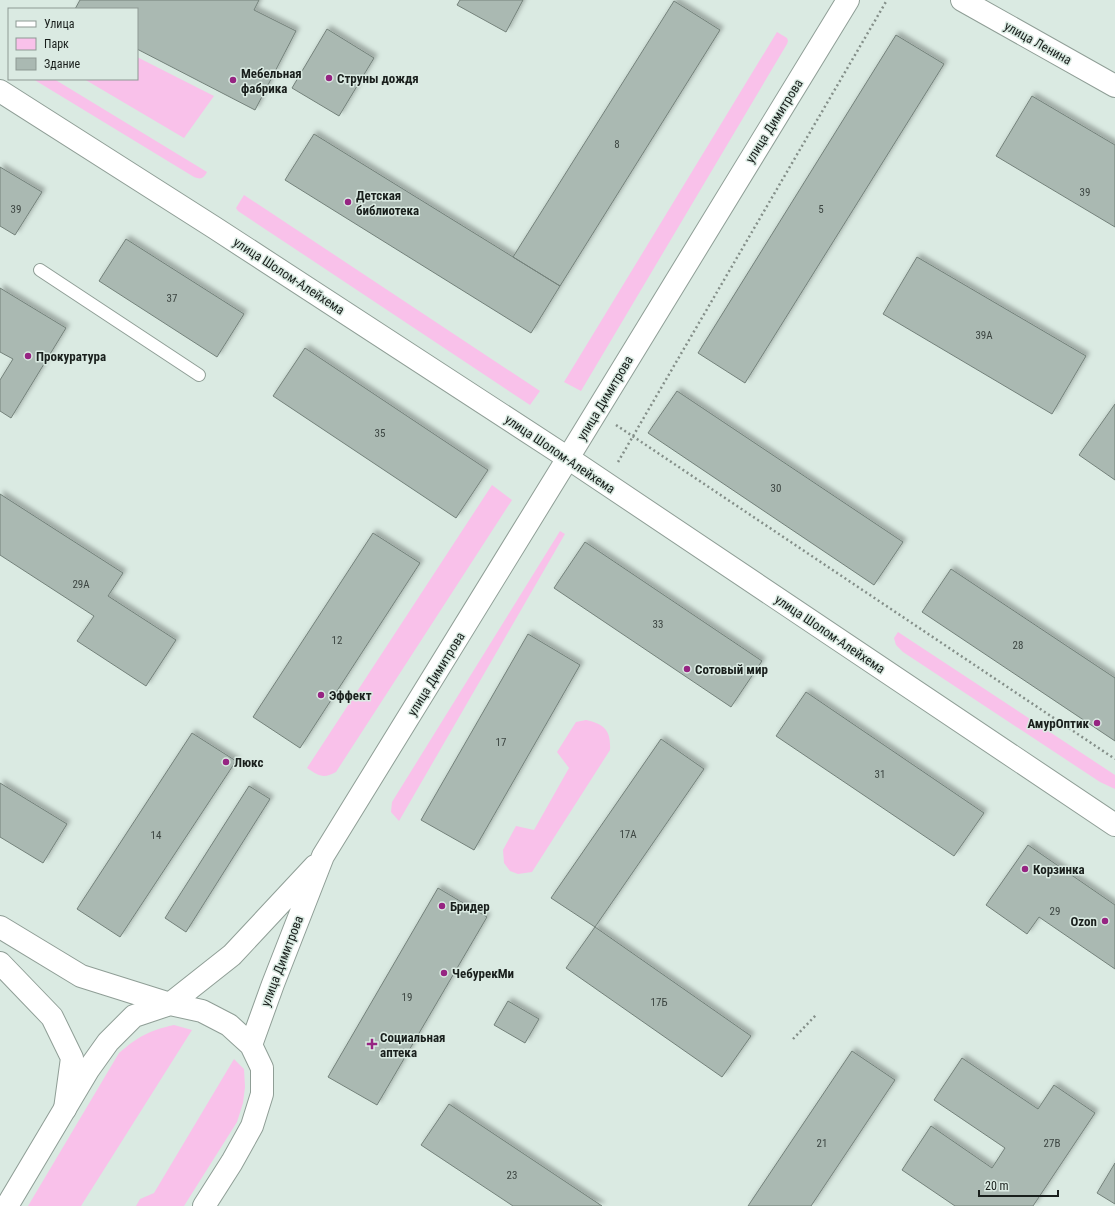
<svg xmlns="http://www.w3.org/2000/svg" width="1115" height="1206" viewBox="0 0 1115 1206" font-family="'Roboto Condensed',sans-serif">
	<defs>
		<filter id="shadow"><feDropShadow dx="3.5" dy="-3.5" stdDeviation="2" flood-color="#0004"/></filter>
	</defs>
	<rect width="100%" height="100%" fill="#daeae2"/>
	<!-- green -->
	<path fill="#f9c1ea" d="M777,32L787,38L788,41L787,44L581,391L564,382Z
		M137,57L214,96L184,138L84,79H137Z
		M33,79H54L207,172C204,178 201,180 194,177Z
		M244,195L540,391L530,405L238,211L236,208Z
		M492,485L512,500L336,772C323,779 319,776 307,768Z
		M560,531L565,534L399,821L391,812L392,802Z
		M898,632L1115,775V789L1100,782L903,652L896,645L894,638Z
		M586,720C605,724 611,731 610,750L532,872L518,874L510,871L504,863L503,850L516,826L534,830L569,768L557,752L576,722Z
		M174,1025L192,1030L81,1206H28L119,1053C139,1036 148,1031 174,1025Z
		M234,1059L244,1069L245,1087L243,1103L237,1122L184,1206H136L140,1199L154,1193Z"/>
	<!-- building -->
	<path fill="#aab9b2" stroke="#74827b" filter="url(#shadow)" d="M80,0H259L254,10L296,31L255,110L137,49V9H75Z
		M460,0H523L506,32L457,5Z
		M674,1L720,30L560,286L513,257Z
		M327,29L374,58L339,116L292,88Z
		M896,35L944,64L745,383L698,353Z
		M1032,96L1115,145V227L996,156Z
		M314,134L560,286L531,333L285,180Z
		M0,167L42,192L15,235L0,226Z
		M126,239L244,314L217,357L99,281Z
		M917,257L1086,356L1052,414L883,314Z
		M0,288L66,328L11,418L0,411V380L13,359L0,352Z
		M305,348L488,470L456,518L273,396Z
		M677,391L903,542L874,585L648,433Z
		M1115,404V480L1079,455Z
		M0,494L123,573L108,596L176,640L146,686L77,641L94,616L0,555Z
		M373,533L420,563L300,748L253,717Z
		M585,542L762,661L731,707L554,588Z
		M951,569L1115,678V741L922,612Z
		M528,634L580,665L474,850L421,820Z
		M806,692L984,813L954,856L776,736Z
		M192,733L236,761L120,937L77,909Z
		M661,739L704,769L595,927L551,898Z
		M0,783L67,824L43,863L0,837Z
		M249,786L270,799L186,932L165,918Z
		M1028,845L1115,905V969L1039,917L1027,934L986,905Z
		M438,888L487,917L377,1105L328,1077Z
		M595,927L751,1036L722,1077L566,968Z
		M508,1001L539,1019L525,1043L494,1025Z
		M852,1051L895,1080L811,1206H748Z
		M962,1058L1038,1109L1054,1085L1095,1113L1033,1206H955L902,1170L931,1126L992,1168L1005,1148L934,1100Z
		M449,1104L602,1206H513L421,1145Z
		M1115,1163V1204L1097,1193Z"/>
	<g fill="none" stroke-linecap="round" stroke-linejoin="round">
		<defs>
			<path id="service" d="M40,270L199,375"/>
			<path id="minor" d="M962,0L1115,86"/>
			<path id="secondary" d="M568,458L1115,825
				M0,927L81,976L170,1004
				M0,963L52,1017L72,1058L65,1109"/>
			<path id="primary" d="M0,91L215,228L568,458
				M170,1004L232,955L315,866
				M251,1045L273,984L323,856L568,458L848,0
				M7,1206L88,1070L108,1042L134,1016L170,1004L202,1011L229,1025L251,1045L262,1068V1094L252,1126L232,1162L204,1206"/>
		</defs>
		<!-- service casing -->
		<use href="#service" stroke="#8f9e96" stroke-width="14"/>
		<!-- minor casing -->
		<use href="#minor" stroke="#8f9e96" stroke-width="24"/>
		<!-- secondary casing -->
		<use href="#secondary" stroke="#8f9e96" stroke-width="24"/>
		<!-- primary casing -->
		<use href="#primary" stroke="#8f9e96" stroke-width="24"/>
		<!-- path -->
		<path stroke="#848f89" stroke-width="2.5" stroke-dasharray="2 3" stroke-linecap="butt" d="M616,425L1115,759
			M618,462L887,0
			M793,1039L816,1015"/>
		<!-- service -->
		<use href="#service" stroke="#fff" stroke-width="12"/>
		<!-- minor -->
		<use href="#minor" stroke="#fff" stroke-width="22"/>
		<!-- secondary -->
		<use href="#secondary" stroke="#fff" stroke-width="22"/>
		<!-- primary -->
		<use href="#primary" stroke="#fff" stroke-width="22"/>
	</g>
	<!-- markers -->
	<g fill="#962482" stroke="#daeae2" stroke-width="1.5">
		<circle cx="329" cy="78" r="4"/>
		<circle cx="233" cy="80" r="4"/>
		<circle cx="348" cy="202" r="4"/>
		<circle cx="28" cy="356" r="4"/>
		<circle cx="687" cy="669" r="4"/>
		<circle cx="321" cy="695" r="4"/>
		<circle cx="1097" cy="723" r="4"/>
		<circle cx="226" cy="762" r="4"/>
		<circle cx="1025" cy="869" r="4"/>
		<circle cx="442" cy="906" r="4"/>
		<circle cx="1105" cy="921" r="4"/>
		<circle cx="444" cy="973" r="4"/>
		<path d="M370 1038h4v4h4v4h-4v4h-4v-4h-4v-4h4z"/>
	</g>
	<g text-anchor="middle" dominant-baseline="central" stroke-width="3" stroke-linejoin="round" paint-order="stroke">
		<!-- number labels -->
		<g font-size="11" fill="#3d4642">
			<text x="617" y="144">8</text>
			<text x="1085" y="192">39</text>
			<text x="16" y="209">39</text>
			<text x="821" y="209">5</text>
			<text x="172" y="298">37</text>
			<text x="984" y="335">39А</text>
			<text x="380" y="433">35</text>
			<text x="776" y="488">30</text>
			<text x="81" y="584">29А</text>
			<text x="658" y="624">33</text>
			<text x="337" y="640">12</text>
			<text x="1018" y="645">28</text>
			<text x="501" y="742">17</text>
			<text x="880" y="774">31</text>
			<text x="628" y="834">17А</text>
			<text x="156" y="835">14</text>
			<text x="1055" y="911">29</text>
			<text x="407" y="997">19</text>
			<text x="659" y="1002">17Б</text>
			<text x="822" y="1143">21</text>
			<text x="1052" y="1143">27В</text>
			<text x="512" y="1175">23</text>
		</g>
		<!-- street labels -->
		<g font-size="13" fill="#191f1c" stroke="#daeae2">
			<text transform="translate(1038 43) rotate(29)">улица Ленина</text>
			<text transform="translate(774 121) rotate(-58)">улица Димитрова</text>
			<text transform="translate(289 276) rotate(33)">улица Шолом-Алейхема</text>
			<text transform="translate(605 398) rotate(-59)">улица Димитрова</text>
			<text transform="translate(560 454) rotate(34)">улица Шолом-Алейхема</text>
			<text transform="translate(830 634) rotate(34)">улица Шолом-Алейхема</text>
			<text transform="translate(436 674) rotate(-58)">улица Димитрова</text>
			<text transform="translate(282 961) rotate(-69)">улица Димитрова</text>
		</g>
		<!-- poi labels -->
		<g font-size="13" font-weight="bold" fill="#191f1c" stroke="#daeae2" text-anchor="start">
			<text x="241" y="73">Мебельная<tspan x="241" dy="15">фабрика</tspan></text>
			<text x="337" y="78">Струны дождя</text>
			<text x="356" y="195">Детская<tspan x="356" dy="15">библиотека</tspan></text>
			<text x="36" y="356">Прокуратура</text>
			<text x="695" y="669">Сотовый мир</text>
			<text x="329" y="695">Эффект</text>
			<text x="1089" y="723" text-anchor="end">АмурОптик</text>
			<text x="234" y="762">Люкс</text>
			<text x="1033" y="869">Корзинка</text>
			<text x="450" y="906">Бридер</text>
			<text x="1097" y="921" text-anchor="end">Ozon</text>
			<text x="452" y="973">ЧебурекМи</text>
			<text x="380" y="1037">Социальная<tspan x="380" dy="15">аптека</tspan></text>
		</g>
	</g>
	<!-- legend -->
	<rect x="8" y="8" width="130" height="72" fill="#daeae2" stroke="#8d9993"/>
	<rect x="16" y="21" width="20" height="6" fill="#ffffff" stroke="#8d9993"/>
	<text x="44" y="28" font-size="12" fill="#191f1c">Улица</text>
	<rect x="16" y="38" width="20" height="12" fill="#f9c1ea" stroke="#8d9993"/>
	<text x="44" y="48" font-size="12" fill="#191f1c">Парк</text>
	<rect x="16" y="58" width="20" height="12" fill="#aab9b2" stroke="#8d9993"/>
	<text x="44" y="68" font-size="12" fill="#191f1c">Здание</text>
	<!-- scale -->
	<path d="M979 1190v6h79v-6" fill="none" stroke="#191f1c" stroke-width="2"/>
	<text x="985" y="1190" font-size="12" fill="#191f1c" stroke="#daeae2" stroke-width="3" paint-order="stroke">20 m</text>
</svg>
